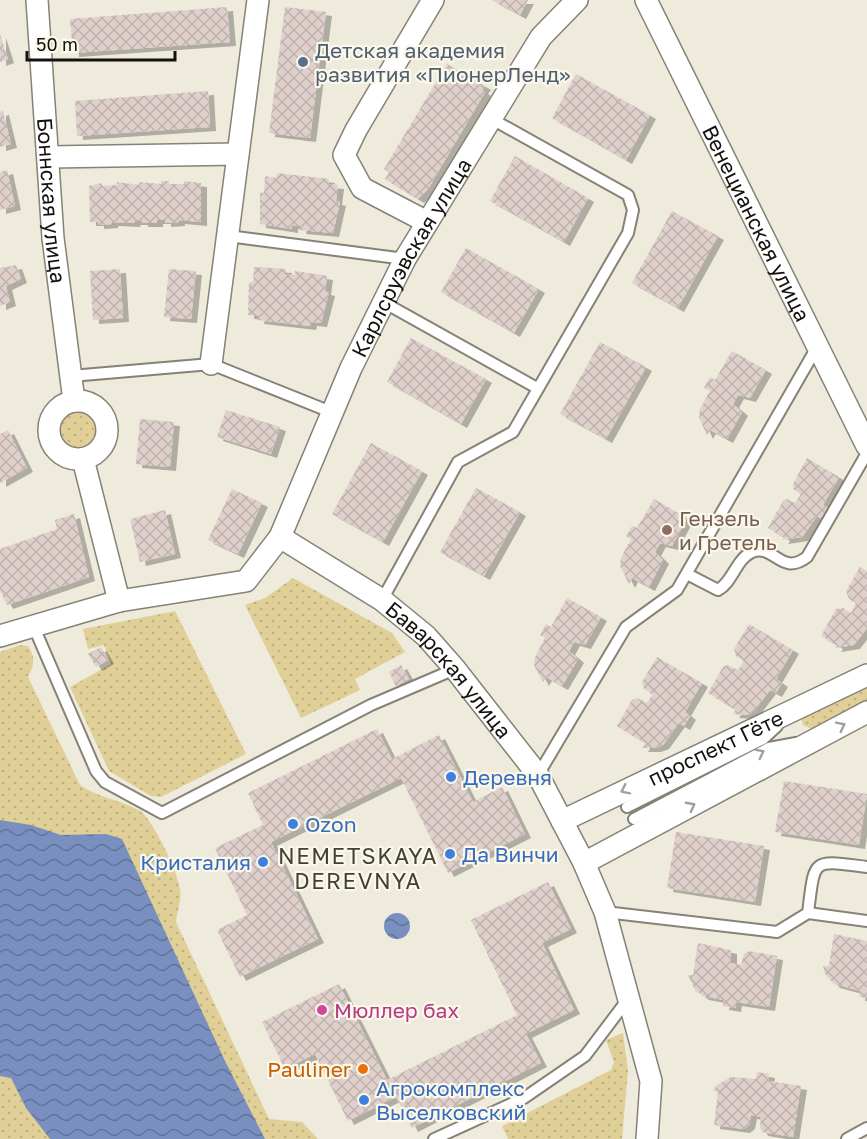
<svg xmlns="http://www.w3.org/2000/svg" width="867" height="1139" viewBox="0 0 867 1139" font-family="'Golos Text',sans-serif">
	<defs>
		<pattern id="grass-dots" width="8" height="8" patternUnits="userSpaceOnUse" patternTransform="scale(1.5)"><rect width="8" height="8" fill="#e0d097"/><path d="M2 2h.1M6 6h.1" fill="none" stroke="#bfb281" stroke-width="1.8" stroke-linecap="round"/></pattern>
		<pattern id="water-waves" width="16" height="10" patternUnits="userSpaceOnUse" patternTransform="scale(1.5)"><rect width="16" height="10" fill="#798fc0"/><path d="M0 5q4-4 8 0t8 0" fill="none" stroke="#62739a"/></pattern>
		<pattern id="building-cross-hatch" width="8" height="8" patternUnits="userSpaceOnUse" patternTransform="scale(1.5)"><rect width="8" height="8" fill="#e0d0cc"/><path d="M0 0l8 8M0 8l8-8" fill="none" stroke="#bfb2ae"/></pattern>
		<filter id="shadow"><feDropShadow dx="6" dy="4" stdDeviation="0" flood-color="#0004"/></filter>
	</defs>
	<rect width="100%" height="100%" fill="#eeeadc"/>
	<!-- grass -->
	<path fill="url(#grass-dots)" d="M59 430a20 20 0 1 1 40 0a20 20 0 1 1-40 0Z
		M293,578L392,633L405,652L355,679L360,690L301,718L245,605L265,598Z
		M175,611L246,754L161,797L151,796L109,771L70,687L111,664L104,645L88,649L83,629Z
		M20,645L28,646C36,658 34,665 28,677L80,785C96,797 121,800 140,811C152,818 179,874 180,889C182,899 177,912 176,922L269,1119L302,1122L318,1139H0V652Z
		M867,682V702L814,730L803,725L801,717Z
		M623,1033L628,1071L622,1139H508L502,1126L611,1070L614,1062L606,1040Z"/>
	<!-- water -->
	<path fill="url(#water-waves)" d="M0,820L31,825L61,835L106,834L122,839L224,1059L265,1139H50L26,1108L11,1078L0,1076Z
		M384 926a13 13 0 1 1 26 0a13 13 0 1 1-26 0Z"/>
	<!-- building -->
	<path fill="url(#building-cross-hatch)" filter="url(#shadow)" d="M492,0H528L520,15Z
		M227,7L230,42L73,53L70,19Z
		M285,7L326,12L310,138L269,133Z
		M0,34L8,59L0,62Z
		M447,64L485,86L482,90L485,92L428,189L418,199L385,179L389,172L384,169Z
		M576,74L650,115L626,160L552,118Z
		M208,91L210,127L77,136L75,101Z
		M3,111L11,144L0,147V112Z
		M515,156L588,198L564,242L490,201Z
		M7,170L15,206L0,210V172Z
		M277,173L329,179L328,184L338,185L336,201L340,202L333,233L300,230L301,226L292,225V229L260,224V192L264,193L265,176L276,178Z
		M161,181H169V184H184V181L201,183V222L179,220V222L165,223V220H157V223H142V221H134L135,223L112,222V224L98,225V222H90L89,186L102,183V186L117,185V182L139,185V182L161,184Z
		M672,211L718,236L678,308L632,283Z
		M466,248L539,289L514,333L441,292Z
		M16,265L21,279L6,286L10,302L0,306V268Z
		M254,267L286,269V274L295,275V271L327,276L325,291L329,292L321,323L311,322L310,326L258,320L259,316L248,315L249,282H253Z
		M120,269L123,318L93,320L90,271Z
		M169,269L196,271L191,319L164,317Z
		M411,338L486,379L461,424L387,382Z
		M600,342L646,367L606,439L560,414Z
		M732,351L766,370L750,398L738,395L733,404L742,412L727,439L710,430L707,435L699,418L700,409L710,391L704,388L710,377L715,380Z
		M226,410L280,427L271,454L217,437Z
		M140,419L174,422L170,467L136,464Z
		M8,430L27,468L0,483V434Z
		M371,443L422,471L383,542L332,514Z
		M807,458L839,477L823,505L829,508L822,519L817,516L802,537L782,540L784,537L768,528L783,501L787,499L795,503L801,494L793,489V484Z
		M476,488L520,512L484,576L440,552Z
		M232,489L262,503L238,554L208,540Z
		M654,499L687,518L672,546L660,543L655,552L663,560L649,587L632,578L629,584L620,566L621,558L631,539L626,536L632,526L637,528Z
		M165,510L175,554L140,562L130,519Z
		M74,514L89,577L7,605L0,591V549L57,529L55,520Z
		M860,567L867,571V628L854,645L835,648L837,645L821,636L836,609L843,608L851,613L856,603L849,599L846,591Z
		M567,598L601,617L585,645L574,642L569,651L578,659L562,686L546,677L543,682L534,665L535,657L545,638L540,635L546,624L551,627Z
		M749,624L793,650L776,679L782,683L776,693L770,690L754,711L747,715L733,714L736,710L708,693L723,667L728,665L738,670L744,661L736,656L734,649Z
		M101,647L108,660L96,667L88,654Z
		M657,657L702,683L685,712L690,716L684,726L679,723L663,745L655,748H642L645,743L617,726L632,700L637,698L647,703L653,694L644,689L642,682Z
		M401,665L409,679L396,686L389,672Z
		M377,729L392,759L439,735L473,802L502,787L525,834L448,873L401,778L271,842L318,939L240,977L217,930L247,915L215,848L263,825L248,793Z
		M784,781L867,794L859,845L775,832Z
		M676,832L764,846L755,902L667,888Z
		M548,882L571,929L542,943L574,1010L526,1034L541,1063L412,1128L396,1097L348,1121L315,1054L285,1069L262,1022L339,984L387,1080L517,1015L471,920Z
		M834,934L867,941V998L859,997L860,991L834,984L825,974L823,966H829Z
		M698,943L731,950V963L741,965L744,954L749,951L777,956L769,1007L736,1002L735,1008L723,1006L724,1000L703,996L695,990L688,975H693Z
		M757,1072L769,1074L768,1081L801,1086L793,1137L762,1132L760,1127L761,1117L751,1115L749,1125L744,1129L714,1125L718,1092L713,1091L717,1085L731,1077L756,1079Z"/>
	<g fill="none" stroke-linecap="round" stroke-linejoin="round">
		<defs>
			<path id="lane" d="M228,236L405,259
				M383,302L537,388
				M71,376L211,364L331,412
				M687,574L718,590C733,582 736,559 752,552C774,543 781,577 807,557L867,453
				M382,600L458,462L513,432L628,233L633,210L628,195L490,118
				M33,625L96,771L105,782L162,813L371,705L455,669
				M538,775L626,627L677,590L817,347
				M627,807L763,739L777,726
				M634,819L769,748L796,743
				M605,912L777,932L808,913L867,921
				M808,913C815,857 811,860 867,867
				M434,1139L524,1098L585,1056L628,999
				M847,1139L867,1128"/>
			<g id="street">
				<path id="s1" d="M37,0L53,238L74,401"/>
				<path id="s2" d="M646,0L867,446"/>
				<path d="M49,157L238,154"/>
				<path d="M427,222L362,188L344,155L356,130L433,0"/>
				<path d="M211,364L258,0"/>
				<circle cx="78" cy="430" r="29"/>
				<path d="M83,459L119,601"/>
				<path id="s3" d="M280,537L351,368L405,259L541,37L577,0"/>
				<path id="s4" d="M0,636L119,601L246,581L280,537L382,600L426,636L455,669L538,775L584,863L605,912L651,1081L647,1139"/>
				<path id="s5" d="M562,821L867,675"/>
				<path d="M584,863L867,712"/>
			</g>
		</defs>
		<!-- lane casing -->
		<use href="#lane" stroke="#868276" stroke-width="14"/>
		<!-- street casing -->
		<use href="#street" stroke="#868276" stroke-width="24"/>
		<!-- lane -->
		<use href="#lane" stroke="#fff" stroke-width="10"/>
		<!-- street -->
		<use href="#street" stroke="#fff" stroke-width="21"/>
	</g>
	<!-- one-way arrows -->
	<defs><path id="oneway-chevron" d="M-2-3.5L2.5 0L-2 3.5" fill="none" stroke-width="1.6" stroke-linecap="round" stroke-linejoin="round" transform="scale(1.5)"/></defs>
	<g stroke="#a1a09f">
		<use href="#oneway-chevron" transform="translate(841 726) rotate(-27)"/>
		<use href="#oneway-chevron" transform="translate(760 753) rotate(-27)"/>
		<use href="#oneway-chevron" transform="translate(625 790) rotate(154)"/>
		<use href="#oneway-chevron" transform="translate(691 806) rotate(-28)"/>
	</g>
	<!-- markers -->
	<circle fill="#5c6f8a" stroke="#fbf7e9" stroke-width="2" cx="303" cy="62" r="6"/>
	<circle fill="#8d6e63" stroke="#fbf7e9" stroke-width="2" cx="667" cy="530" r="6"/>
	<g fill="#3f7fe0" stroke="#fbf7e9" stroke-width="2">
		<circle cx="451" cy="777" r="6"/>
		<circle cx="293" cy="824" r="6"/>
		<circle cx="450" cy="854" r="6"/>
		<circle cx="263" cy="862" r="6"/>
		<circle cx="364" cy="1100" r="6"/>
	</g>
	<circle fill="#d1479c" stroke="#fbf7e9" stroke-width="2" cx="322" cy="1010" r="6"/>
	<circle fill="#e8710a" stroke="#fbf7e9" stroke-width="2" cx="363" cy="1069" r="6"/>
	<g text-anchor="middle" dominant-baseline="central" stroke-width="4.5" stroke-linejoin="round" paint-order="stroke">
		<!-- service labels -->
		<g font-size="21" fill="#4e5e75" stroke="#fbf7e9" text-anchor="start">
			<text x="315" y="50">Детская академия<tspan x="315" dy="24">развития «ПионерЛенд»</tspan></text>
		</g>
		<!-- street labels -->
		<g font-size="21" fill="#14120e" stroke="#fbf7e9">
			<text stroke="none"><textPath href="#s1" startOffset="201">Боннская улица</textPath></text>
			<text stroke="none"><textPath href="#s2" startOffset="249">Венецианская улица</textPath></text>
			<text stroke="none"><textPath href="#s3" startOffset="309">Карлсруэвская улица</textPath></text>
			<text stroke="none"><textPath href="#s4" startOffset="525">Баварская улица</textPath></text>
			<text stroke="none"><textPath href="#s5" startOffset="170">проспект Гёте</textPath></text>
		</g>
		<!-- education labels -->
		<g font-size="21" fill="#785e54" stroke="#fbf7e9" text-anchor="start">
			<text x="679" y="518">Гензель<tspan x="679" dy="24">и Гретель</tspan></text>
		</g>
		<!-- shop labels -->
		<g font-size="21" fill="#366cbe" stroke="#fbf7e9" text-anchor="start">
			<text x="463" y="777">Деревня</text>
			<text x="305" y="824">Ozon</text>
			<text x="462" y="854">Да Винчи</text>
			<text x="251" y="862" text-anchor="end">Кристалия</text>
			<text x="376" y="1088">Агрокомплекс<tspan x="376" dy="24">Выселковский</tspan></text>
		</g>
		<!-- hotel labels -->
		<g font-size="21" fill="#b23c85" stroke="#fbf7e9" text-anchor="start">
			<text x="334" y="1010">Мюллер бах</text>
		</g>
		<!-- food labels -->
		<g font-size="21" fill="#c56008" stroke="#fbf7e9" text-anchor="end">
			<text x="351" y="1069">Pauliner</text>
		</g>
		<!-- neighbourhood labels -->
		<g font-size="22" letter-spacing="1.5" fill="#423f34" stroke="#fbf7e9">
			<text x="358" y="855">NEMETSKAYA<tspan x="358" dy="25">DEREVNYA</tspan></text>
		</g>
	</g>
	<!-- scale -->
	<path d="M27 51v9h148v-9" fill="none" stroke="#14120e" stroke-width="3"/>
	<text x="36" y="51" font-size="18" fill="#14120e" stroke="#fbf7e9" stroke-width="4.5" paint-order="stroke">50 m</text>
</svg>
